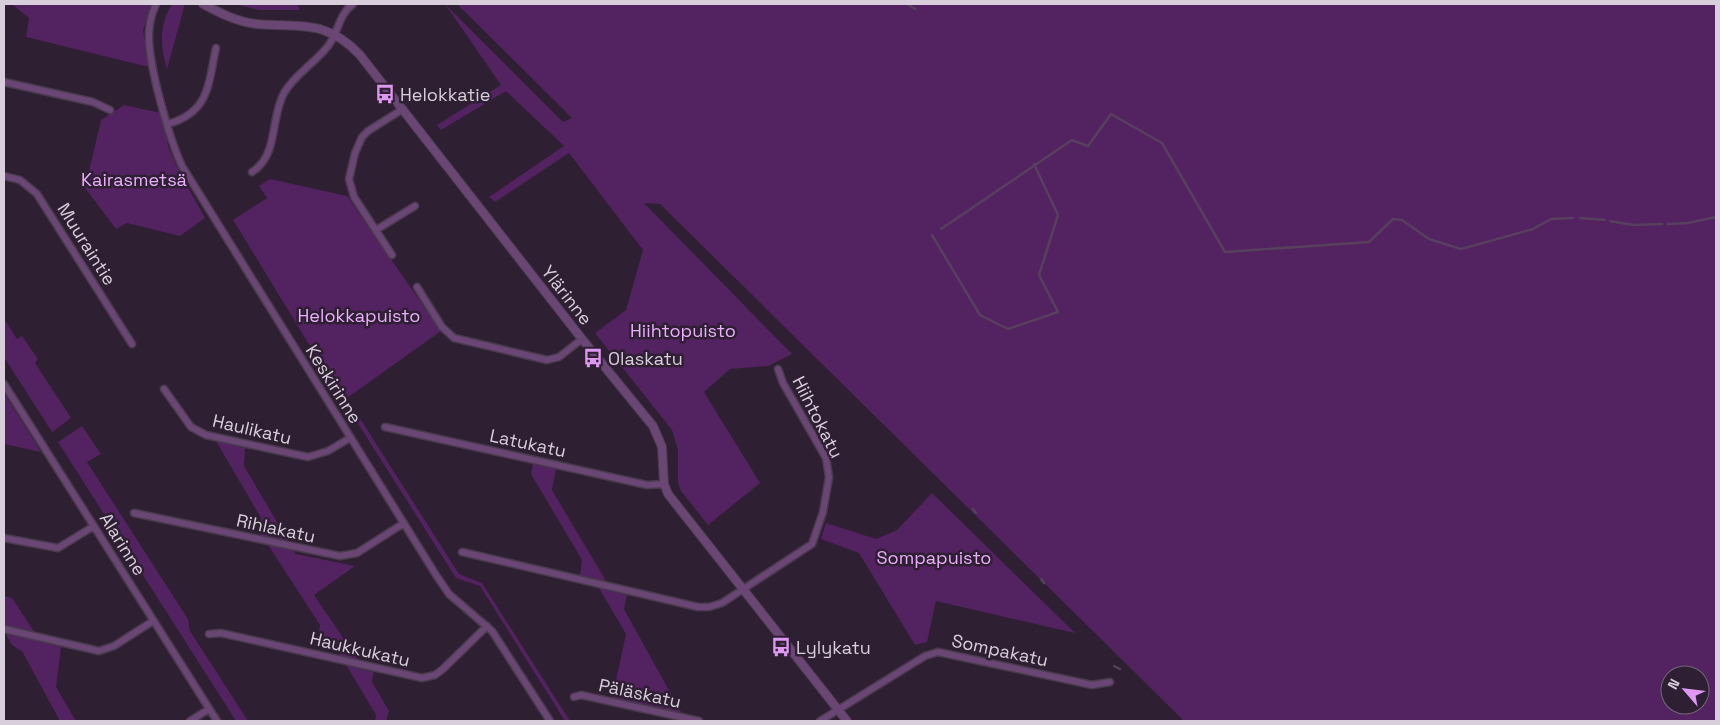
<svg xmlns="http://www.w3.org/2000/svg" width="1720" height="725" viewBox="0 0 1720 725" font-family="'Space Grotesk',sans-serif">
	<rect width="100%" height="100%" fill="#2e1f32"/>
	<!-- green -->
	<path fill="#532260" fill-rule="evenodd" d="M12,4H152L143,30L149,67L26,37L29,18Z
		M172,4H185L167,69C160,47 159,24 172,4Z
		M234,4H297L300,10H259Z
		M445,4L563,122L572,118L457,4H1716V721H1184L660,204L644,203L792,354L768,366L730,369L704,392L760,483L708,525L681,491L678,483V450L672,430L595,333L626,310L643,250L569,153L495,202L489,197L564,146L506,91L441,130L437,125L501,85ZM1670,675H1700V705H1670Z
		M124,105L161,113L168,146L176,165L205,218L180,236L127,223L116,229L85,188L101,120Z
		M270,179L347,196L441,331L347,398L459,574L482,583L570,721H565L480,586L456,578L343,400L233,220L267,198L259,186Z
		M4,319L17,339L22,336L38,359L35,363L71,418L52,432L4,357Z
		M4,393L41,452L4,444Z
		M82,426L101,454L87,462L188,619L190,631L248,721H236L58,442Z
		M216,441L245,448L244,466L296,554L355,566L314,595L365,670L374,672L372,682L389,711L386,721H375L376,715L339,653L316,647L320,625L259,531L261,518Z
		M533,463L556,469L552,490L612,591L627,595L624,609L686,721H674L666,709L612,698L626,634L593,578L580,575L582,560L531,474Z
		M932,493L1075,633L936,601L927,642L915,645L859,553L821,539L826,523L876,539L897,530Z
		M4,596L12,598L41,642L61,647L56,687L76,721H60L22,651C0,643 4,615 4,596Z"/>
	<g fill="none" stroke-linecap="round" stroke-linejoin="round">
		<!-- stream -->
		<path stroke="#57405d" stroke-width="2.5" d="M907,4L915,9
			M1580,218L1605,220
			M1610,221L1633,225L1662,224
			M1668,224L1688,223L1716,217
			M941,229L1072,140L1088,146L1111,114L1162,143L1225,252L1369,242L1393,219L1402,220L1429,239L1461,249L1533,229L1551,219L1573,218
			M932,235L980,315L1008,329L1058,312L1039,275L1058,215L1034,164
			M973,509L976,513
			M1041,579L1044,583
			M1114,666L1120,669"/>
		<defs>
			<path id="minor" d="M156,4C152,13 149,23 149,34C148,64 169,138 182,166L436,575L449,594L492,631L550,721
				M4,82L93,102L110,110
				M168,124C210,112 208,84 216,48
				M252,172C279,155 270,118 284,93C295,74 315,63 328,46C339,32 338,15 353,4
				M4,176L20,180L37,194L132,344
				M376,230L415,206
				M392,255L354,197L349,179L355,153L362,137L368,131L403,109
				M417,287L442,327L454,338L547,360L559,357L582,339
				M4,384L217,721
				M164,389L191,427L206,435L308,457L328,451L350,438
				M385,427L647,485L664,484
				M134,513L340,556L357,553L404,523
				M4,538L58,548L94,526
				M462,552L698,607H709L722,603L812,544L823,512L829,477L826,458L783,383L778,369
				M4,629L99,651L114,646L153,621
				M209,634L221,633L422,678L435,675L443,669L487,626
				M574,697L581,695L699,721
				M190,721L209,709
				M820,721L925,656L938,652L1092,685L1110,682"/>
			<path id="tertiary" d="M203,4C220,13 237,22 257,24C301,28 326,19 360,55L582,339L653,426L662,447L664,484L668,494L847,721"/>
		</defs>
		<!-- minor casing -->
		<use href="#minor" stroke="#493b4d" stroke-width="9"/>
		<!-- tertiary casing -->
		<use href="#tertiary" stroke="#493b4d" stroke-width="10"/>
		<!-- minor -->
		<use href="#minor" stroke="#694673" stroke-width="6"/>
		<!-- tertiary -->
		<use href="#tertiary" stroke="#694673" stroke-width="8"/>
	</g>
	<!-- icons -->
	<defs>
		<symbol id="bus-bare" viewBox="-9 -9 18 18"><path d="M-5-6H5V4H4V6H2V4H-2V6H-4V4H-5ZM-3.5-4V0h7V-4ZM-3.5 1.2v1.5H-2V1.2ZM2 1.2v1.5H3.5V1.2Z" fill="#de98f2" stroke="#2e1f32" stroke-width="2.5" paint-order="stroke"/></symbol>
	</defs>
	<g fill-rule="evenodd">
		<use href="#bus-bare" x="371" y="80" width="28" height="28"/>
		<use href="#bus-bare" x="579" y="344" width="28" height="28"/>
		<use href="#bus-bare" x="767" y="633" width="28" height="28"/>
	</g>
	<g text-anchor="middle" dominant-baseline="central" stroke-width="5" stroke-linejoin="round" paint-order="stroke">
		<!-- poi labels -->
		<g font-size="18" fill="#d9cfdc" stroke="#2e1f32" text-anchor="start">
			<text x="400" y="94">Helokkatie</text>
			<text x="608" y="358">Olaskatu</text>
			<text x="796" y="647">Lylykatu</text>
		</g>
		<!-- park labels -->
		<g font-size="18" fill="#ecaffe" stroke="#2e1f32">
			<text x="134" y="179">Kairasmetsä</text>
			<text x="359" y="315">Helokkapuisto</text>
			<text x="683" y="330">Hiihtopuisto</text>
			<text x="934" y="557">Sompapuisto</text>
		</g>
		<!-- street labels -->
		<g font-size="18" fill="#d9cfdc" stroke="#2e1f32">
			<text transform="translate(87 244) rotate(58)">Muuraintie</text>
			<text transform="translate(567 295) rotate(52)">Ylärinne</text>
			<text transform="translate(334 384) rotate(58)">Keskirinne</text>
			<text transform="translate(818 417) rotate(63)">Hiihtokatu</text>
			<text transform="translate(252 429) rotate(13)">Haulikatu</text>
			<text transform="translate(528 443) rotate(12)">Latukatu</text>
			<text transform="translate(276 528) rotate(12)">Rihlakatu</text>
			<text transform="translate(123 544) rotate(58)">Alarinne</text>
			<text transform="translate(360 649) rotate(13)">Haukkukatu</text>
			<text transform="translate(1000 650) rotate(12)">Sompakatu</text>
			<text transform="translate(640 693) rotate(12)">Päläskatu</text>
		</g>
	</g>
	<!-- border -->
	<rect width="1720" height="725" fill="none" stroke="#d9cfdc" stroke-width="10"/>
	<!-- north arrow -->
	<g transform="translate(1685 690) rotate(298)"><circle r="24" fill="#2e1f32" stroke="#726576"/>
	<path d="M0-4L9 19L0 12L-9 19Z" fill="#de98f2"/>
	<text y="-8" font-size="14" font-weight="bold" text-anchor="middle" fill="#d9cfdc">N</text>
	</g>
</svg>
